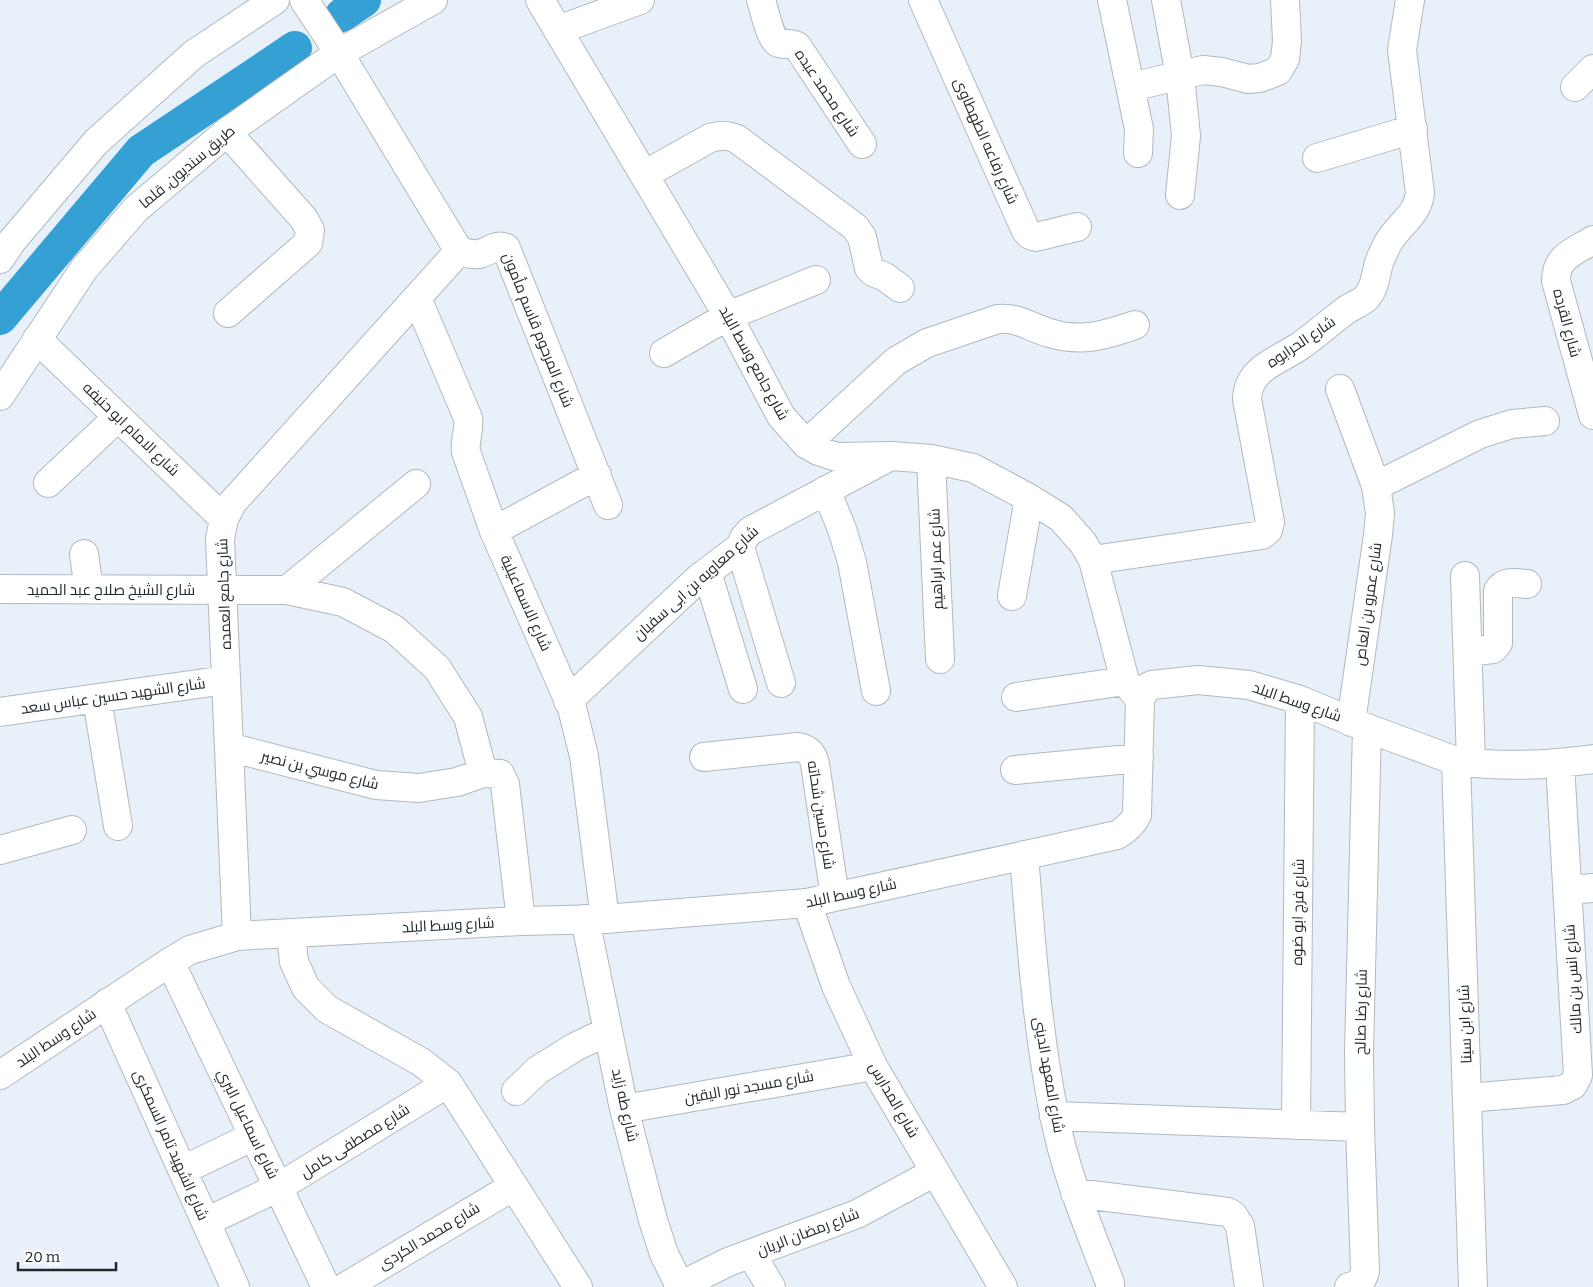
<svg xmlns="http://www.w3.org/2000/svg" width="1593" height="1287" viewBox="0 0 1593 1287" font-family="Bitter,Cairo,serif">
	<rect width="100%" height="100%" fill="#e8f1f9"/>
	<g fill="none" stroke-linecap="round" stroke-linejoin="round">
		<!-- canal -->
		<path stroke="#35a0d4" stroke-width="34" d="M342,15L364,0
			M0,318L141,151L295,48"/>
		<defs>
			<path id="street" d="M540,0L728,316L781,416L806,444L818,451L837,457L891,456L931,459L973,468L1029,498L1061,518L1083,543L1093,560L1125,681L1140,700
				M761,0C764,9 770,37 777,42C783,46 790,42 797,46L862,144
				M923,0L1026,231L1030,235L1036,237L1077,227
				M1112,0L1139,129L1138,153
				M1166,0L1180,76L1186,136L1180,195
				M558,30L640,0
				M339,53L459,251C466,253 472,255 479,254C489,252 496,243 506,248L608,505
				M1131,87L1203,70L1222,72L1248,79L1260,78L1278,71L1285,59L1287,41L1285,0
				M1575,87L1593,69
				M227,132L304,219L310,230L308,243L228,313
				M1317,158L1413,129
				M644,175L710,138C720,135 727,135 737,139L855,227L862,237L869,268L873,272L885,277L900,288
				M1593,240C1574,252 1556,256 1556,281L1593,415
				M0,259L12,241L96,142L194,54L275,0
				M417,298L468,418C470,431 464,440 466,452L494,531L572,708L584,756L605,919
				M37,339L224,519
				M664,353L728,316L816,280
				M1340,389L1376,486L1380,513L1378,535L1351,722
				M806,444L896,361L927,343L998,319C1020,317 1030,328 1050,333C1082,343 1105,335 1135,325
				M931,459L940,659
				M48,483L118,417
				M1376,486L1480,434L1512,424L1545,421
				M826,490L842,529L852,562L876,691
				M494,531L597,475
				M740,547L781,683
				M84,554L89,590
				M1093,560L1262,535L1268,530L1270,522L1247,399C1248,368 1278,361 1300,346C1316,335 1330,322 1345,311C1351,306 1359,304 1365,299C1376,288 1375,274 1380,260C1382,255 1385,249 1388,243C1398,225 1418,215 1420,193L1402,50L1410,0
				M707,572L743,689
				M1465,576L1471,763
				M0,589L287,590L343,602L394,629L437,668L468,717L483,773
				M287,590L416,484
				M1012,596L1029,498
				M1468,652L1493,649L1498,643V591C1504,580 1516,583 1527,584
				M1016,697L1125,681
				M97,699L118,826
				M568,701L698,579L740,547L744,538L750,531L887,458
				M0,712L226,680
				M229,747L376,785L419,788L457,782L483,773L500,774L505,784L521,921
				M704,757L798,747C808,749 813,754 815,764L835,897
				M1456,761L1473,1287
				M1015,770L1139,758
				M0,850L72,830
				M1024,855C1031,942 1037,1029 1054,1114C1065,1173 1089,1228 1110,1283V1287
				M1567,890L1593,888
				M807,903L1117,835C1126,830 1132,825 1137,815L1140,700L1146,688L1152,685L1198,680L1249,685L1300,700L1367,728L1456,761C1499,767 1550,765 1593,759
				M585,919L624,1109L653,1220L664,1254L680,1286
				M291,934L294,962L306,988L327,1009L421,1062L448,1083L578,1287
				M237,936L220,539L224,519L232,503L459,251
				M170,962L326,1287
				M107,1003L235,1287
				M516,1091L538,1070L575,1047L608,1031
				M1467,1098L1563,1090L1573,1085L1578,1075L1560,764
				M624,1109L873,1066
				M1054,1116L1360,1127
				M1296,1125L1300,700
				M183,1170L254,1136
				M1075,1193L1228,1212L1233,1215L1240,1226L1249,1287
				M206,1222L279,1187L448,1083
				M751,1254L771,1287
				M345,1287L514,1186
				M678,1287L728,1262L857,1214L935,1172
				M1349,1287C1358,1285 1363,1281 1365,1271L1360,1127L1359,1053L1367,728"/>
			<path id="secondary" d="M304,0L339,53
				M0,396L84,269L136,209L227,132L339,53L433,0
				M0,1075L170,962L190,950L237,936L521,921L605,919L807,903L836,986L873,1066L1003,1287"/>
		</defs>
		<!-- street casing -->
		<use href="#street" stroke="#b0b9c0" stroke-width="30"/>
		<!-- secondary casing -->
		<use href="#secondary" stroke="#b0b9c0" stroke-width="30"/>
		<!-- street -->
		<use href="#street" stroke="#fff" stroke-width="28"/>
		<!-- secondary -->
		<use href="#secondary" stroke="#fff" stroke-width="28"/>
	</g>
	<g text-anchor="middle" dominant-baseline="central" stroke-width="4" stroke-linejoin="round" paint-order="stroke">
		<!-- street labels -->
		<g font-size="15" fill="#24282a" stroke="#fcfeff">
			<text transform="translate(827 93) rotate(56)">شارع محمد عبده</text>
			<text transform="translate(986 141) rotate(66)">شارع رفاعه الطهطاوى</text>
			<text transform="translate(187 167) rotate(-40)">طريق سنديون, قلما</text>
			<text transform="translate(1567 323) rotate(75)">شارع القرده</text>
			<text transform="translate(538 330) rotate(68)">شارع المرحوم قاسم مأمون</text>
			<text transform="translate(1301 342) rotate(-34)">شارع الحرابوه</text>
			<text transform="translate(754 363) rotate(61)">شارع جامع وسط البلد</text>
			<text transform="translate(131 429) rotate(44)">شارع الامام ابو حنيفه</text>
			<text transform="translate(936 559) rotate(-92)">شارع عمر ابراهيم</text>
			<text transform="translate(696 583) rotate(-42)">شارع معاويه بن ابى سفيان</text>
			<text x="111" y="590">شارع الشيخ صلاح عبد الحميد</text>
			<text transform="translate(224 594) rotate(-92)">شارع جامع العمده</text>
			<text transform="translate(526 603) rotate(66)">شارع الاسماعيلية</text>
			<text transform="translate(1368 604) rotate(-82)">شارع عمرو بن العاص</text>
			<text transform="translate(113 696) rotate(-8)">شارع الشهيد حسين عباس سعد</text>
			<text transform="translate(1297 702) rotate(19)">شارع وسط البلد</text>
			<text transform="translate(320 770) rotate(14)">شارع موسي بن نصير</text>
			<text transform="translate(821 815) rotate(81)">شارع حسين شحاته</text>
			<text transform="translate(851 893) rotate(-12)">شارع وسط البلد</text>
			<text transform="translate(1298 912) rotate(-89)">شارع فرج ابو ضوه</text>
			<text transform="translate(448 925) rotate(-3)">شارع وسط البلد</text>
			<text transform="translate(1573 979) rotate(-94)">شارع انس بن مالك</text>
			<text transform="translate(1361 1012) rotate(-89)">شارع رضا صالح</text>
			<text transform="translate(1465 1024) rotate(-92)">شارع ابن سينا</text>
			<text transform="translate(56 1038) rotate(-34)">شارع وسط البلد</text>
			<text transform="translate(1049 1075) rotate(80)">شارع المعهد الدينى</text>
			<text transform="translate(749 1087) rotate(-10)">شارع مسجد نور اليقين</text>
			<text transform="translate(894 1100) rotate(60)">شارع المدارس</text>
			<text transform="translate(625 1105) rotate(77)">شارع طه زايد</text>
			<text transform="translate(248 1124) rotate(64)">شارع اسماعيل البري</text>
			<text transform="translate(355 1141) rotate(-32)">شارع مصطفى كامل</text>
			<text transform="translate(171 1145) rotate(66)">شارع الشهيد تامر السمكرى</text>
			<text transform="translate(808 1232) rotate(-21)">شارع رمضان الريان</text>
			<text transform="translate(429 1236) rotate(-31)">شارع محمد الكردى</text>
		</g>
	</g>
	<!-- scale -->
	<path d="M18 1262v8h98v-8" fill="none" stroke="#24282a" stroke-width="2.5"/>
	<text x="25" y="1262" font-size="15" fill="#24282a" stroke="#fcfeff" stroke-width="4" paint-order="stroke">20 m</text>
</svg>
